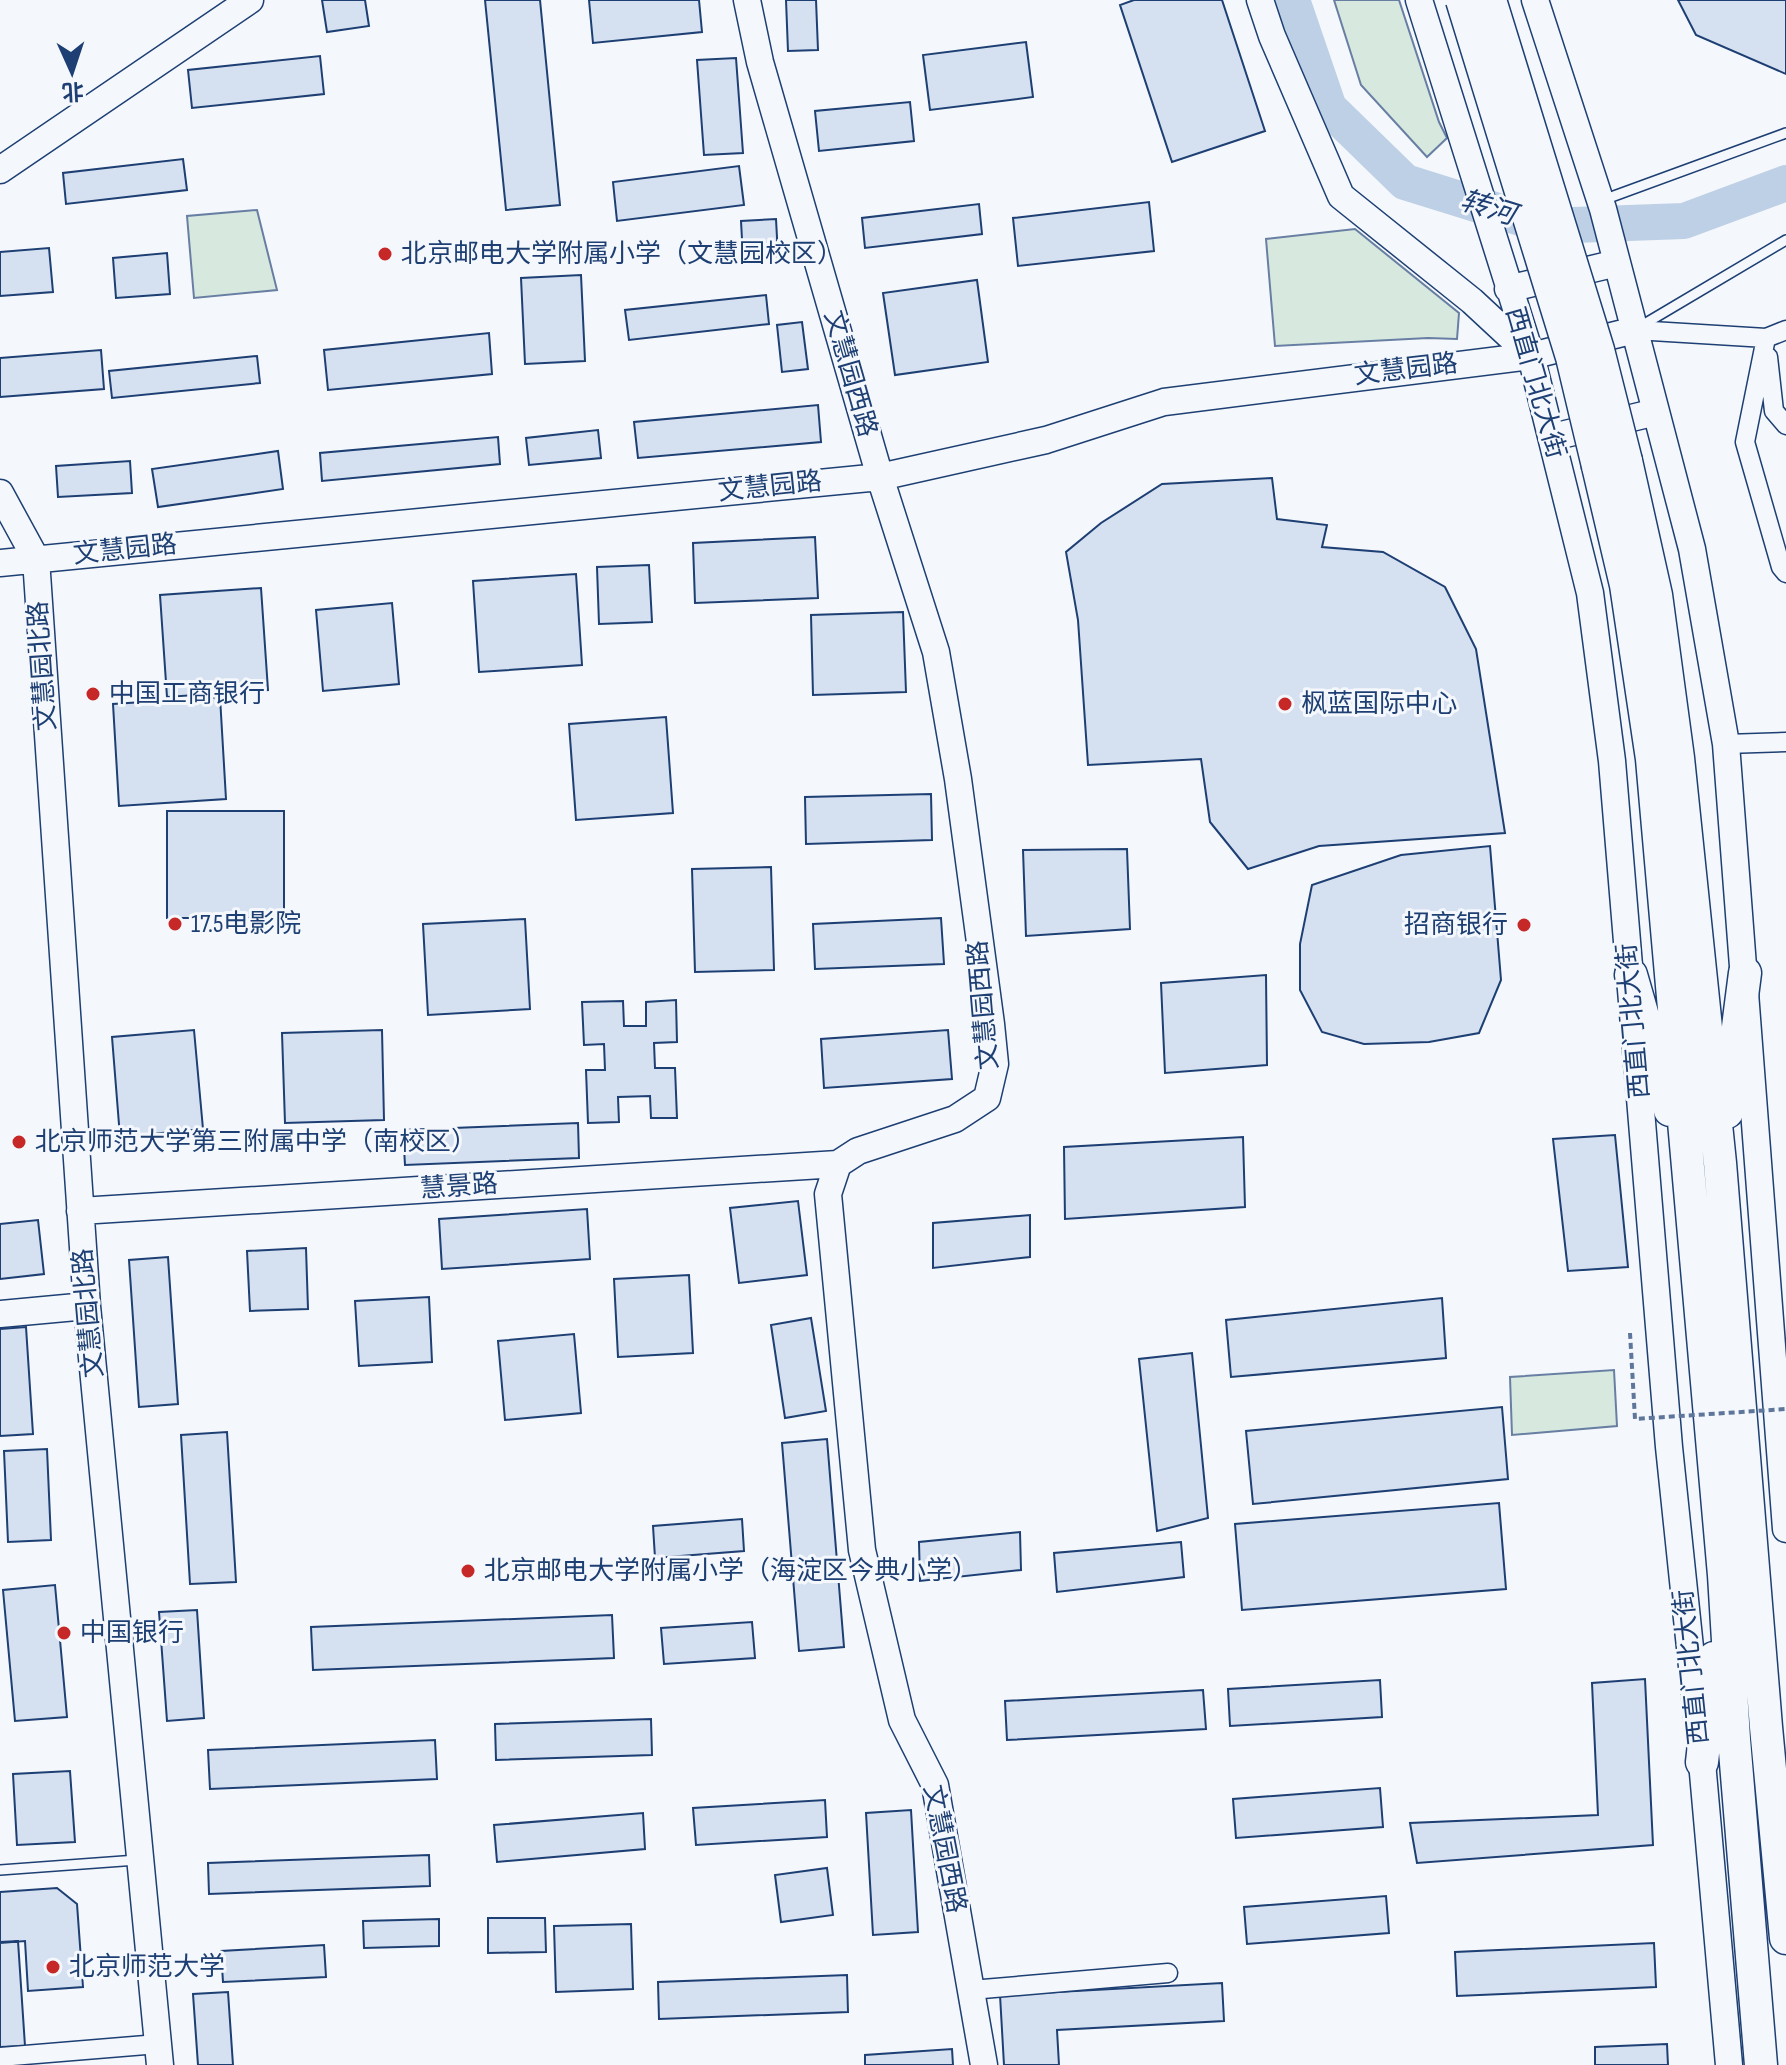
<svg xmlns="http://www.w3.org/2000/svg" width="1786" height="2065" viewBox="0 0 1786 2065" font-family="'Sofia Sans Condensed','Noto Sans SC',sans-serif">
	<rect width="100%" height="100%" fill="#f4f7fb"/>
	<!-- green -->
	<path fill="#d7e8df" stroke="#687fa3" stroke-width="2" d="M1334,0H1399L1439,122L1447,138L1427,157L1361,85Z
		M257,210L277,290L194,298L187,216Z
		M1355,229L1459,313L1457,339L1428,338L1275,346L1266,239Z
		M1614,1370L1617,1426L1512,1435L1510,1377Z"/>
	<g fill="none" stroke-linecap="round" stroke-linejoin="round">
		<!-- river -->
		<path stroke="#bed0e5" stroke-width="36" d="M1292,0L1329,108L1405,182L1546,226L1684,221L1786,183"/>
	</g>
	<!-- building -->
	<path fill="#d5e0f0" stroke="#1d3f73" stroke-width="2" d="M322,0H365L369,26L327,32Z
		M485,0H540L560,205L506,210Z
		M589,0H699L702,32L593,43Z
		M786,0H816L818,50L788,51Z
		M1134,0H1222L1265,131L1172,162L1120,5Z
		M1678,0H1786V74L1696,35Z
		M1026,42L1033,97L930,110L923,55Z
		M320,56L324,94L192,108L188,70Z
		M736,58L743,153L704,155L697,60Z
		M910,102L914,141L819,151L815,111Z
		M183,159L187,190L66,204L63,173Z
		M739,166L744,205L617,221L613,182Z
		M1149,202L1154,251L1018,266L1013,218Z
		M979,204L982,234L865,248L862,218Z
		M776,219L778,256L743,258L741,221Z
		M49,248L53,292L0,296V252Z
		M167,253L170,294L116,298L113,258Z
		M581,275L585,361L525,364L521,278Z
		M977,280L988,362L895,375L883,293Z
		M766,295L769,324L629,340L625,310Z
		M802,322L808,369L782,372L777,325Z
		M489,333L492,374L328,390L324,350Z
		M101,350L104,389L0,397V358Z
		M257,356L260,383L112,398L109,371Z
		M818,405L821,442L638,458L634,422Z
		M598,430L601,458L529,465L526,438Z
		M498,437L500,464L322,481L320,453Z
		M278,451L283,489L158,507L152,469Z
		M130,461L132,493L58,497L56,466Z
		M1272,478L1277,519L1327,525L1322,547L1383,552L1445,587L1476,649L1505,833L1319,846L1248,869L1210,822L1201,759L1088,765L1078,620L1066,552L1101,523L1162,484Z
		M815,537L818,598L695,603L693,543Z
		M649,565L652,622L599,624L597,567Z
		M576,574L582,665L479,672L473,581Z
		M261,588L268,690L167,697L160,595Z
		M392,603L399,684L323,691L316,610Z
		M903,612L906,692L813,695L811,615Z
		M220,697L226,799L119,806L113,704Z
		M666,717L673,813L576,820L569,724Z
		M931,794L932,840L806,844L805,797Z
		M167,811H284V918H167Z
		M1490,846L1501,980L1479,1033L1429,1042L1364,1044L1322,1032L1300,990V944L1312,885L1401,855Z
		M1127,849L1130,929L1026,936L1023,850Z
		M771,867L774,970L695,972L692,869Z
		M941,918L944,964L815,969L813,924Z
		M525,919L530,1009L428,1015L423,924Z
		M1266,975L1267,1065L1165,1073L1161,983Z
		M676,1000L677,1042L654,1043L655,1068H675L677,1118H651L650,1096L618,1097L619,1122L588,1123L586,1070H605L604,1044L584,1045L582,1002L623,1001L624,1026H646V1002Z
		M194,1030L203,1129L120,1137L112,1037Z
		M382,1030L384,1120L285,1123L282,1033Z
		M948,1030L952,1079L824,1088L821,1039Z
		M578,1123L579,1158L405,1165L403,1130Z
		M1615,1135L1628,1267L1568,1271L1553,1139Z
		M1243,1137L1245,1207L1065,1219L1064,1147Z
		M798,1201L807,1275L739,1283L730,1208Z
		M587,1209L590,1259L442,1269L439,1219Z
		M1030,1215V1257L933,1268V1223Z
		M38,1220L44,1274L0,1279V1224Z
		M306,1248L308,1309L250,1311L247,1251Z
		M168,1257L178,1404L139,1407L129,1260Z
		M689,1275L693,1353L618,1357L614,1279Z
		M429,1297L432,1362L359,1366L355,1301Z
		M1442,1298L1446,1358L1231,1377L1226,1320Z
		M811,1318L826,1411L785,1418L771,1325Z
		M26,1327L33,1434L0,1436V1329Z
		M574,1334L581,1413L505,1420L498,1341Z
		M1192,1353L1208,1518L1157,1531L1139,1359Z
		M1502,1407L1508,1479L1253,1504L1246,1431Z
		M227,1432L236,1582L190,1584L181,1435Z
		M827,1439L844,1647L799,1651L782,1443Z
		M47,1449L51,1540L8,1542L4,1451Z
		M1499,1503L1506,1589L1242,1610L1235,1524Z
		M742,1519L744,1551L655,1558L653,1526Z
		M1020,1532L1021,1570L920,1581L919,1542Z
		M1181,1542L1184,1577L1057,1592L1054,1553Z
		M55,1585L67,1717L15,1721L3,1590Z
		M197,1610L204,1718L167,1721L159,1612Z
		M612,1615L614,1658L313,1670L311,1627Z
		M752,1622L755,1658L664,1664L661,1628Z
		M1645,1679L1653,1845L1417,1863L1410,1823L1598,1815L1592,1683Z
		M1380,1680L1382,1717L1230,1726L1228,1689Z
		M1203,1690L1206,1729L1007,1740L1005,1701Z
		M651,1719L652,1755L496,1760L495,1724Z
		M435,1740L437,1779L210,1789L208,1750Z
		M70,1771L75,1842L17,1845L13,1774Z
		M1380,1788L1383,1827L1236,1838L1233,1799Z
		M825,1800L827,1837L696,1845L693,1808Z
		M911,1810L918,1932L873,1935L866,1813Z
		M643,1813L645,1849L497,1862L494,1825Z
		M429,1855L430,1886L209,1894L208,1863Z
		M827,1868L833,1915L781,1922L775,1875Z
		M57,1888L77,1904L83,1987L28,1991L25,1941L0,1943V1892Z
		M1386,1896L1389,1933L1247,1944L1244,1907Z
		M488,1918H545L546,1952L488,1953Z
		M439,1919V1946L364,1948L363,1921Z
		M631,1924L633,1989L556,1992L554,1926Z
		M18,1941L25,2046L0,2047V1942Z
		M1654,1943L1656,1987L1457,1996L1455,1952Z
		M324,1945L326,1977L223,1982L221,1951Z
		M847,1975L848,2012L659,2019L658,1982Z
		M1222,1983L1224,2021L1057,2030L1059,2065H1004L1000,1995Z
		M228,1992L233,2065H198L193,1994Z
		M1667,2044L1668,2065H1595V2047Z
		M952,2049L953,2065H865V2055Z"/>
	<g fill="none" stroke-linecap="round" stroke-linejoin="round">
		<defs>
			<path id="lane" d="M1603,200L1786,133
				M1641,326L1786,240
				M0,1870L137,1860"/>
			<path id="street" d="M1635,330L1766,338L1786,330
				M1766,338L1745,442L1781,567L1786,573
				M1768,357L1774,411L1786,425
				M1726,744L1786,742
				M971,1990L1168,1973
				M0,2057L158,2044"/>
			<path id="secondary" d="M747,0L760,62L880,477L936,652L958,779L991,1024L995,1064L987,1098L955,1119L858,1151L838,1164L828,1194L862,1550L902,1720L935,1785L984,2065
				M1260,0L1272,36L1341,196L1472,301L1528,353
				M1419,0L1531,356L1590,593L1612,761L1669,1447L1702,1762L1729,2065
				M1535,0L1603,209L1692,549L1726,744L1786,1529
				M0,170L250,0
				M1508,289L1617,263
				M1553,437L1656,412
				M0,493L36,559L87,1306L160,2065
				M0,563L880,477L1046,440L1164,402L1531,356L1635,330
				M80,1211L838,1164
				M0,1314L87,1306"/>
			<path id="highway" d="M1626,461L1656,595L1678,758L1720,1163L1766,1727L1786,1938
				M1598,466L1626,585L1652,759L1724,1575L1734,1739L1761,2065
				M1631,975L1670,1110
				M1727,1112L1745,973
				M1702,1762L1714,1658"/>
		</defs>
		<!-- lane casing -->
		<use href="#lane" stroke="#1d3f73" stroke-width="12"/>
		<!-- street casing -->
		<use href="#street" stroke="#1d3f73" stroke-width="21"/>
		<!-- secondary casing -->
		<use href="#secondary" stroke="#1d3f73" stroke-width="29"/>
		<!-- highway casing -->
		<use href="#highway" stroke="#1d3f73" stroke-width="35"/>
		<!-- lane -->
		<use href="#lane" stroke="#f4f7fb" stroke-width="9"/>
		<!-- street -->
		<use href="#street" stroke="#f4f7fb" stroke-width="18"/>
		<!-- secondary -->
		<use href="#secondary" stroke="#f4f7fb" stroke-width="26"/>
		<!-- highway -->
		<use href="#highway" stroke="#f4f7fb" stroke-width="32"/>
		<defs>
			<path id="highway-bridge" d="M1462,0L1572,357L1598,466
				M1490,0L1598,350L1626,461"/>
		</defs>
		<!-- highway-bridge casing -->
		<use href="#highway-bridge" stroke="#1d3f73" stroke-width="35" stroke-linecap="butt"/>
		<!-- path-bridge -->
		<path stroke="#5e769c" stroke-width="4" stroke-dasharray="6 4" stroke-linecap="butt" d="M1630,1333L1635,1419L1786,1409"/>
		<!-- highway-bridge -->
		<use href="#highway-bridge" stroke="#f4f7fb" stroke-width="32"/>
	</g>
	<!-- markers -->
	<g fill="#c62828" stroke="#f4f7fb" stroke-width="3">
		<circle cx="385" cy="254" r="8"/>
		<circle cx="93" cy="694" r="8"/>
		<circle cx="1285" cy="704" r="8"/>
		<circle cx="175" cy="924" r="8"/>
		<circle cx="1524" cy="925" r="8"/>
		<circle cx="19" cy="1142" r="8"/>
		<circle cx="468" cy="1571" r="8"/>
		<circle cx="64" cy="1633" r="8"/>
		<circle cx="53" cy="1967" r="8"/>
	</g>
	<g text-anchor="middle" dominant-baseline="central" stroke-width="6" stroke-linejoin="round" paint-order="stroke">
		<!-- poi labels -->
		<g font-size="26" fill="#1d3f73" stroke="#f4f7fb" text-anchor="start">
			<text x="401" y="254">北京邮电大学附属小学（文慧园校区）</text>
			<text x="109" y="694">中国工商银行</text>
			<text x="1301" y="704">枫蓝国际中心</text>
			<text x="191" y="924">17.5电影院</text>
			<text x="1508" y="925" text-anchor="end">招商银行</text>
			<text x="35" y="1142">北京师范大学第三附属中学（南校区）</text>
			<text x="484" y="1571">北京邮电大学附属小学（海淀区今典小学）</text>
			<text x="80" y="1633">中国银行</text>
			<text x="69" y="1967">北京师范大学</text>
		</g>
		<!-- street labels -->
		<g font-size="26" fill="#1d3f73" stroke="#f4f7fb">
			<text transform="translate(1406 370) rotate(-7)">文慧园路</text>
			<text transform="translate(850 374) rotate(74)">文慧园西路</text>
			<text transform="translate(1535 383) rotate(74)">西直门北大街</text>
			<text transform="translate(770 487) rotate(-6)">文慧园路</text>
			<text transform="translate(125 550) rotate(-6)">文慧园路</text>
			<text transform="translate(43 666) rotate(-94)">文慧园北路</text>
			<text transform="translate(984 1005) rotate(-95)">文慧园西路</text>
			<text transform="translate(1634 1021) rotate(-95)">西直门北大街</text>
			<text transform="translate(459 1187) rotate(-4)">慧景路</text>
			<text transform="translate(89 1313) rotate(-95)">文慧园北路</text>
			<text transform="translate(1692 1667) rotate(-96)">西直门北大街</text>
			<text transform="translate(944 1849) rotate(79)">文慧园西路</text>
		</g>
		<!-- water labels -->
		<g font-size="28" font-style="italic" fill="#1d3f73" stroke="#f4f7fb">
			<text transform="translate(1488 208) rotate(17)">转河</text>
		</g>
	</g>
	<!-- north arrow -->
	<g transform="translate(72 72) rotate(177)" stroke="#f4f7fb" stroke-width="6" paint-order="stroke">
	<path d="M0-6L14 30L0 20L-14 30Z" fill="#1d3f73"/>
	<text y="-12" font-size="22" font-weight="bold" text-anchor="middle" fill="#1d3f73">北</text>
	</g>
</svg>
